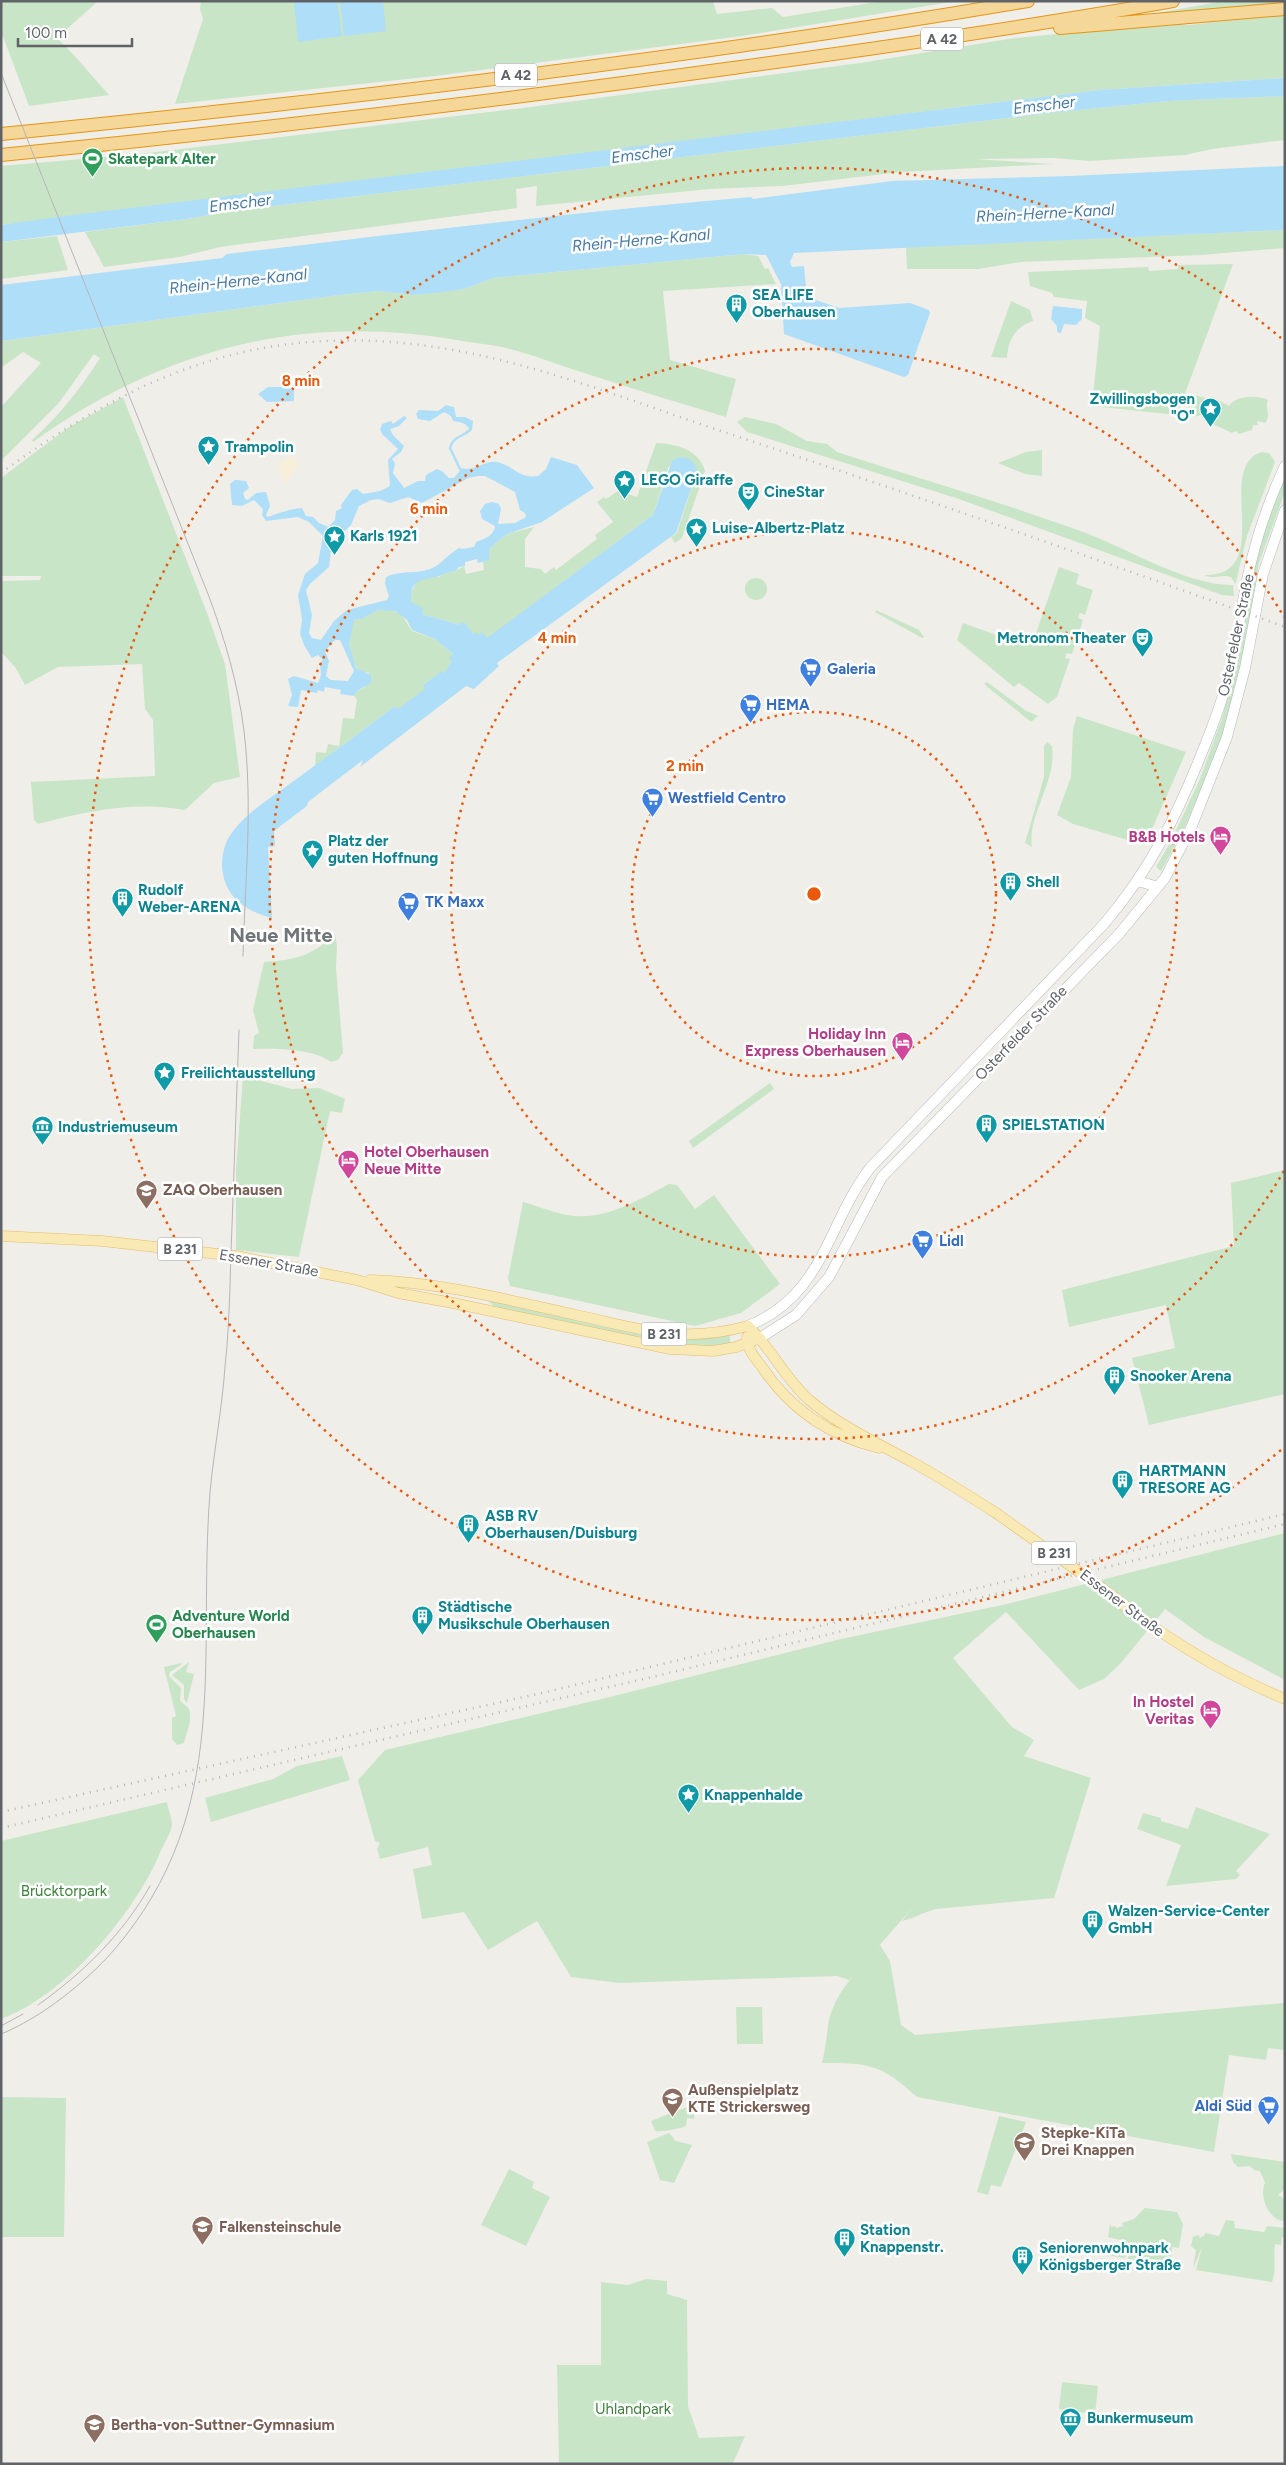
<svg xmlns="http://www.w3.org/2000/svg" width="1286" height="2465" viewBox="0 0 1286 2465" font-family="Figtree,sans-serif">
	<rect width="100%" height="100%" fill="#f0eee8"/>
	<!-- green -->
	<path fill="#c9e5c7" d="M1,1H98L57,38C76,56 91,75 109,95L29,106L1,31Z
		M201,1H713L717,14L772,8L783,17L883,1H957L742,36L435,76L175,104L203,19L200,9Z
		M1224,1L1285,3L1140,16Z
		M1285,15V78L1100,90L1,225V166L139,154L523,108L860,63L1015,38L1160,24L1188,25Z
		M1285,96V140L1212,149L1185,155L1089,161L1054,158L975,159L1053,164L900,172L783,186L710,189L536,206L537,186L516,189L517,208L220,247L180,257L104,267L85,232L187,219L232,211L1050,113L1168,101Z
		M1285,230V248L1201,255L1021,262L978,269H907L906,247Z
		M57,236L68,270L1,279V242Z
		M744,254L758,256L765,269L768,268L776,284L663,291L670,360L736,379L726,417C676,402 627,387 578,371C553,363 528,353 502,347C487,344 472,343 457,340C300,313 163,349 33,442L32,440C59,416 81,388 100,358L94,354L58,404L1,461V407L41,363L23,352L1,368V341L339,295L379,291L412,295L464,289L493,278Z
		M1233,264L1177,415L1092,406L1100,326L1085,318L1087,301L1054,297L1052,293L1030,286L1028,272L1148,267L1149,271L1178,269V265Z
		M1011,301L1030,310L1033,321C1015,327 1008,340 1007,358L991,357Z
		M1195,395L1208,399L1213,397L1229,406C1236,395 1257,395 1268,400C1264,409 1272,414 1265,423L1257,421L1258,425H1253L1252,430L1239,434L1236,431L1232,433C1221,427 1209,425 1201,415L1193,417L1186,411Z
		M123,397L207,613L225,664L240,777L214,783L185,810C133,801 88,811 38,824L34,820L31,782L155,776L153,720L145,709L142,664L58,667L25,685L15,667L1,652V581L40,580L41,576H1V478L69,427Z
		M745,417L776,424L807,441L827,444L837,452C920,479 1005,503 1086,533C1128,549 1189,586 1233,585L1234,596L1222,595L959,499L747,432L737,422Z
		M656,443C676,444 699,449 705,471L682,538L675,543L671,537L677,533L697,471L669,466L653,515L487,639L473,634L460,625L422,614L418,607L411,602V594L416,582L422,577H439L445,572L456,571L464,566L466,574L484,570L483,561L489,559L490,548L507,534L534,527L525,539V567L541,569L545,574L554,567L556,570L597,539L595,535L613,522L597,502L604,497L606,499L618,491L637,497Z
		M1042,450V476L1025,474L998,463L1026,452Z
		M1262,452L1269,453L1275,462L1247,536L1236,582L1235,584L1231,577C1221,574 1216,580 1204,575C1277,577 1213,466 1262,452Z
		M1285,475V492L1259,563L1245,650L1220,745L1184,829L1161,871L1156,867L1171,841L1200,779L1223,715L1264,527Z
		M1059,567L1079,574L1076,584L1093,590L1085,615L1080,613L1078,618L1083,620L1072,654L1067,653L1065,658L1070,659L1057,697L1048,704L1019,683L1014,687L957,640L963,623L1005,638L1006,633L1033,642Z
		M745 589a11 11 0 1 1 22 0a11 11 0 1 1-22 0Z
		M388,609L401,614L412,631L435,639L453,654L452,661L444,673L442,672L423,685L426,689L398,710L395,706L315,766L316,752L326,753L328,744L339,746L343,718L354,719L357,700L354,696L357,691L364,688L369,673L359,671C349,659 345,634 354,620L362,619L378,610Z
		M876,610L919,630L924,637L922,638L875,612Z
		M987,682L1025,710L1038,716L1031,722L984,684Z
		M1077,716L1186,752L1145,845L1073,824L1057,815L1071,777L1073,729Z
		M1047,742L1052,746C1057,782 1027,815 1032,847L1025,843L1044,777V746Z
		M335,934L337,946L336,968L343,1053L338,1060L331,1062C315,1049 274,1048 253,1049L254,1036L259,1033L253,1010L264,962C295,960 312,956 335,934Z
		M243,1076L292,1089L319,1088L345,1099L342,1113L330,1111L299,1257L236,1250V1170Z
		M770,1083L774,1089L693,1148L689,1141Z
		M1285,1170V1394L1149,1425L1132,1358L1175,1348L1166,1305L1069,1327L1062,1290L1234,1246L1231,1183Z
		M669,1184L677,1185L695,1209L714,1195L780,1284L741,1313L695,1326L510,1286L508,1278L523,1202C537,1206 552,1212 567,1215C603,1222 638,1200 669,1184Z
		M488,1300L684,1339H704L729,1334L731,1344L719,1346L679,1347L494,1307Z
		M1285,1533V1680L1204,1637L1165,1609L1121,1663L1104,1679L1079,1690L1006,1612L953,1658L1012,1727L1034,1740L1024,1756L1091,1778L1054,1898L936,1909C924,1912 915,1918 902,1921L914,1906L849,1980L837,1976L619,1983L571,1977L537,1921L488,1950L464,1912L422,1919L413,1869L432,1865L428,1847L380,1859L377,1849L380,1843L375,1841L358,1780L385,1750L610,1697L841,1639L1007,1604Z
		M189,1662L186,1672L194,1674L187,1703L184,1699V1685L172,1675Z
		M181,1663V1665L170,1672L169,1676L181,1688L180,1700C182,1704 187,1705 189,1709C193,1721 186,1732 184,1743L177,1745L172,1739V1718L176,1716L164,1667Z
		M342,1756L350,1780L211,1822L205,1798L273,1779L297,1766Z
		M167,1802C168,1809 172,1818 172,1825C171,1833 163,1845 160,1853C134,1914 65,1996 1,2019V1841Z
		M1196,1807L1270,1834L1236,1871L1240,1875L1236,1879L1166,1886L1181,1845L1137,1829L1143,1813L1161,1818V1821L1188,1829Z
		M880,1945L890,1961L901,2025L915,2035L1285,2003V2050L1268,2048L1266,2060L1229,2055L1214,2152L917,2097C880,2064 871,2063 822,2063C825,2051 827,2035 828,2026C832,1995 860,1967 880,1945Z
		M762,2007L763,2044H737L736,2007Z
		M1,2097L66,2098L64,2237H1Z
		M692,2105H695L694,2119L687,2118L686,2126C678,2129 663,2132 655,2131L651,2121Z
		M999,2116L1026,2122L1001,2187L991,2185L988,2195L977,2192Z
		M669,2133L676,2141L692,2145L674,2183L660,2180L647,2142Z
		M1231,2154L1285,2162V2189L1278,2195L1285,2199V2221C1271,2222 1258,2198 1265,2183L1260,2171L1254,2170L1250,2166L1238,2167L1233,2162Z
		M509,2169L534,2182L532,2188L550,2197L526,2246L481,2225Z
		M1145,2208L1177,2212L1183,2224L1179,2248L1172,2247L1170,2265L1128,2259L1129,2254L1127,2253L1125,2258L1106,2255V2249L1117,2250L1120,2240L1108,2237L1110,2223L1111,2227L1115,2226L1116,2228L1123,2226L1122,2223L1134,2219Z
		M1226,2220L1234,2221L1235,2228L1264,2232L1267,2226L1285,2228V2237H1282L1281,2245L1275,2244C1273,2257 1277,2269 1272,2282L1196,2270L1202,2247L1193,2269L1196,2250L1191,2246L1193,2237L1198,2235L1200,2238L1205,2235V2233L1219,2236Z
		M646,2279L667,2281V2294L687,2300L688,2406L699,2438L745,2436L733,2463L559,2464L557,2365H601V2282L628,2285Z
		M1062,2382L1098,2386L1095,2414L1059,2409Z"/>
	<!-- sand -->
	<path fill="#f8efdb" d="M288,457L295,458L298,465L287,482L282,478C277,469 278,462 288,457Z"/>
	<!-- water -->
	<path fill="#afdef8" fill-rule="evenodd" d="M294,1H337L342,36L298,42Z
		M340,1H383L386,31L344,36Z
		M1285,78V96L1168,101L1050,113L232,211L187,219L1,242V225L64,216L1100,90Z
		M1285,166V230L794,253L790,262L792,267L804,266L807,297L839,308L910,303L929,310L930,313L908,375L904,377L784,334L781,284L766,255L744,254L493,278L464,289L434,293L412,295L379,291L339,295L1,341V285L222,258L227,254C402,233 576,212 751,197L753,199L892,181L1070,176Z
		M1053,306L1082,309V319L1076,325L1064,324L1061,333L1057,332V326L1051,319Z
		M268,387H285L294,390V401L267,402L258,394Z
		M446,405L454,407L456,417H465L473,421L472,430H470C466,423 461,422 453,421L451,416L444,412L430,421L418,419L416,414L419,410L438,411Z
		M404,416L407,418L399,426L390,429L393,435L404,446L401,452L392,459L395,463L393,473L404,488L418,481H425L426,475L437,469L442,471L449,478H454L462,468C474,472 485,460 497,462C513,465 519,479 538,476L546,469L551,457L577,465L594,488L542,522L507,534L490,548L489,560L478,563L477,559L465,562V566L459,567L456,571C448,571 443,575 436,577C419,580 411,579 411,602L423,608L422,614L460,625L461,622L465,623L473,634L476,632L478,635L482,632L487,638L653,515L672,461C683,453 694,458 697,471L676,533L497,663L499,666L474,689L466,686L360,767L363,760L308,802L307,806L274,831L275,846L268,847L272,918C245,911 224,897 222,866C222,856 224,845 229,837C244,813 273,797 295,780C328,756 362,731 395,706L398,709L425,689L423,685L442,671L444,673L452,661L449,658L453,654L435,639L412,630L407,620L395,611L378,610L362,619L354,620L349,644L356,668L371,675V683L357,691L354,696L340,694L341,690L325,687L324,692L318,690L317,693L301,690L298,707L288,706L292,695L288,679L294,676L318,683L321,675L320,663L323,660L318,655L312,658L304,645L300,634L302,619L298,595L305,574L318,563L323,536L309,522L298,517L266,521L262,515L263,509L254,500L242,506L232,505L230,484L235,480L246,481L249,488L243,493L245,499L248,500L256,493L266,492L270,506L266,515L268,517C276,514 293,508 302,508L306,516L313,517L319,523L328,527L335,520L336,511L342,508L341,505L352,490L357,489L363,494L380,491L390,486L388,460L398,449L382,434L380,429L382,424L391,421L393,424ZM478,476H485L515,492L520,510L525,513L526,517L515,523L498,524L501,509L499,504L492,502L485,504L480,511L482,519L495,526C494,536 484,539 476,542L474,547L462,549L459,548C448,554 441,565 430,569C416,574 402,570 386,577L385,584L389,596L387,600L347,610L334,621L321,640L312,638L309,633L312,615L306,590L310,584L329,567L332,543L351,525L359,506L371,500L378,499L390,503L408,497L422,503L468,478ZM335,640H340L354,671L348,681L331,680L326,676L329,661L325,651Z"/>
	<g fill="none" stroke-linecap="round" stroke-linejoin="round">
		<!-- stream -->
		<path stroke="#afdef8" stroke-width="2.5" d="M460,469L450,448C453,436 463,437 470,430"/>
		<defs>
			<path id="secondary" d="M1138,881L1158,887
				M748,1326C824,1295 826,1226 870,1168L1104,924C1150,870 1177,816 1203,750C1214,723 1224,696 1231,667C1237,640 1241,612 1246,585C1254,544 1267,504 1285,466
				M760,1338L796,1315L829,1277L882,1177L1119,934L1165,878L1191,828L1227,737L1245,668L1263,574L1285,510"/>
			<path id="primary" d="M1,1236L102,1241L236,1256L357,1280L398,1293L453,1303L670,1349L713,1351L736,1347L760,1338
				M370,1280C440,1282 508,1300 576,1315C641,1329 680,1344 748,1326
				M748,1326C771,1348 784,1377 808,1399C838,1425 877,1443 912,1462C941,1478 968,1495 996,1513
				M747,1337C747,1349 755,1358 762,1367C790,1409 830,1436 879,1448
				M1110,1594C1164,1638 1220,1672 1285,1699"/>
			<path id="highway" d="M1060,28L1285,9
				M1,134C344,100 688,59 1028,1
				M1,155C246,131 489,102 733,68C880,48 1027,27 1173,1"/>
		</defs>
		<!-- secondary casing -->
		<use href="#secondary" stroke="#b4b7bb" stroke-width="11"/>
		<!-- primary casing -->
		<use href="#primary" stroke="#e6bb6a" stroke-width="11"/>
		<!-- highway casing -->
		<use href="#highway" stroke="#e59413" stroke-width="14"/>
		<!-- secondary -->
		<use href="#secondary" stroke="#fff" stroke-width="10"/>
		<!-- primary -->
		<use href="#primary" stroke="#f9e9b4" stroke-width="10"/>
		<!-- highway -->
		<use href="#highway" stroke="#f5d79a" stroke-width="12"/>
		<!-- tram -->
		<path stroke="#b5b6b7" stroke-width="1" d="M1,73L208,594C225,639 238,684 244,731C253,805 245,881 243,956
			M38,2005C83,1973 123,1934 150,1886
			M1,2026L23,2014
			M1,2034C41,2018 86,1982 114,1950C234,1810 197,1659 210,1492C214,1450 222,1409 225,1367C230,1320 230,1273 232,1226C234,1161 237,1095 239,1030"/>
		<!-- rail -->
		<path stroke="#b5b6b7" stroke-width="2.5" stroke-dasharray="1 6" stroke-linecap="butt" d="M1,473C100,401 199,347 325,341C472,334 599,391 736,436C920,497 1102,561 1285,627
			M1,1812L542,1693L1285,1514
			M1,1828L652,1677L1285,1524"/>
		<defs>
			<path id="primary-bridge" d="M996,1513L1110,1594"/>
		</defs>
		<!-- primary-bridge casing -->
		<use href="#primary-bridge" stroke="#e6bb6a" stroke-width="11" stroke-linecap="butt"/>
		<!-- primary-bridge -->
		<use href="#primary-bridge" stroke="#f9e9b4" stroke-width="10"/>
	</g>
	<!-- distance rings -->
	<g fill="none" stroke="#e8590c" stroke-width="2.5" stroke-dasharray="2.5 5">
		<circle cx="814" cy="894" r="182"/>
		<circle cx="814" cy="894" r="363"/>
		<path d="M1284 1171A545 545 0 1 1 1284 617"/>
		<path d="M1281 1450A726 726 0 1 1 1281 338"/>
	</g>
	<!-- icons -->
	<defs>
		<symbol id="stadium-pin" viewBox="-11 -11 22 30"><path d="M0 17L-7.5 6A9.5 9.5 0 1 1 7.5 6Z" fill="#2e9e5b" stroke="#fff"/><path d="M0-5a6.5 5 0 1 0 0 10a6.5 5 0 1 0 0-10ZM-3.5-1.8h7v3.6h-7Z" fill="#fff"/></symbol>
		<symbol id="building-pin" viewBox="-11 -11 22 30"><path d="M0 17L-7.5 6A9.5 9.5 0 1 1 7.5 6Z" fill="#0f9aa8" stroke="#fff"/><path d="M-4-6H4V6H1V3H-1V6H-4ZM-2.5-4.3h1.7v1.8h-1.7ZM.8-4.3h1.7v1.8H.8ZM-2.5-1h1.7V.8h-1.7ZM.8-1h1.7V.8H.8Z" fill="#fff"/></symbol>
		<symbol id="sight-pin" viewBox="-11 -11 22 30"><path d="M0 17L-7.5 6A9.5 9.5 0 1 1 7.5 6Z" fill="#0f9aa8" stroke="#fff"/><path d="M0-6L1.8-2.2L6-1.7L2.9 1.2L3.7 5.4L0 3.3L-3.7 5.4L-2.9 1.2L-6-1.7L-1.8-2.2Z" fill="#fff"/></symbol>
		<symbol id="theatre-pin" viewBox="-11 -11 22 30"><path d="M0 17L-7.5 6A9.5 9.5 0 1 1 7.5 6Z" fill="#0f9aa8" stroke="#fff"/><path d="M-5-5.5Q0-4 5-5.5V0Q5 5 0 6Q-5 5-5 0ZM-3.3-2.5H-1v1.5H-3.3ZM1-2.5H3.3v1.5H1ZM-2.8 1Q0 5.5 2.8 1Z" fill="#fff"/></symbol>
		<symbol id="supermarket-pin" viewBox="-11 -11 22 30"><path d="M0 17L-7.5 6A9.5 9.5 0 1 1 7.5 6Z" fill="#3f7fe0" stroke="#fff"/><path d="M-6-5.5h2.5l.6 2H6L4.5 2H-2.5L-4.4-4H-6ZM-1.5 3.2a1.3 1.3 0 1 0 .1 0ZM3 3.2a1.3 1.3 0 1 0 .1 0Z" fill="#fff"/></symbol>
		<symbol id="hotel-pin" viewBox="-11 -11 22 30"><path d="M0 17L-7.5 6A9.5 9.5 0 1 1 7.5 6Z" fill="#d1479c" stroke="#fff"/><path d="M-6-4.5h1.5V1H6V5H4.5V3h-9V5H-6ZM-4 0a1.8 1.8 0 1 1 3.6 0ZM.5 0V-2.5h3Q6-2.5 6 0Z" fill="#fff"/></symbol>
		<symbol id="museum-pin" viewBox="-11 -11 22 30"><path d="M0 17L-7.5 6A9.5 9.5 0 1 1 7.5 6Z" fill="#0f9aa8" stroke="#fff"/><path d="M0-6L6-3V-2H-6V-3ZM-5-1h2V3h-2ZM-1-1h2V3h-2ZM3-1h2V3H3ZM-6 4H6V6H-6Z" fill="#fff"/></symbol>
		<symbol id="school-pin" viewBox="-11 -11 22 30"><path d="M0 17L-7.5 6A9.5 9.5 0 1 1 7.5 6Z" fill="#8d6e63" stroke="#fff"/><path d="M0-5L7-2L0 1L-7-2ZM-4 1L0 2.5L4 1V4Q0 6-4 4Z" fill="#fff"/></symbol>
	</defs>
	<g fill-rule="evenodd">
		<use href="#stadium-pin" x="80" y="146" width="25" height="34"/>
		<use href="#building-pin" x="724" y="292" width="25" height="34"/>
		<use href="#sight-pin" x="1198" y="396" width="25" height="34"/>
		<use href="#sight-pin" x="196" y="434" width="25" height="34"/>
		<use href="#sight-pin" x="612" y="468" width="25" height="34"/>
		<use href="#theatre-pin" x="736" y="480" width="25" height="34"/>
		<use href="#sight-pin" x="684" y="516" width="25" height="34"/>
		<use href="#sight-pin" x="322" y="524" width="25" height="34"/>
		<use href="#theatre-pin" x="1130" y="626" width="25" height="34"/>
		<use href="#supermarket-pin" x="798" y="656" width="25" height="34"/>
		<use href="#supermarket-pin" x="738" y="692" width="25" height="34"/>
		<use href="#supermarket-pin" x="640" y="786" width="25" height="34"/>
		<use href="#hotel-pin" x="1208" y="824" width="25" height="34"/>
		<use href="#sight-pin" x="300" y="838" width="25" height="34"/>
		<use href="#building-pin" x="998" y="870" width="25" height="34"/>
		<use href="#building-pin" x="110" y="886" width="25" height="34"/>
		<use href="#supermarket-pin" x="396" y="890" width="25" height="34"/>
		<use href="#hotel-pin" x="890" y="1030" width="25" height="34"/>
		<use href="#sight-pin" x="152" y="1060" width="25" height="34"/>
		<use href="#building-pin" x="974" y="1112" width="25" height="34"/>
		<use href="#museum-pin" x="30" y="1114" width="25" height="34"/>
		<use href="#hotel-pin" x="336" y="1148" width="25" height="34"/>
		<use href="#school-pin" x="134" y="1178" width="25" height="34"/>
		<use href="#supermarket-pin" x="910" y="1228" width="25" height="34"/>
		<use href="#building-pin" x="1102" y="1364" width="25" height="34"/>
		<use href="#building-pin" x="1110" y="1468" width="25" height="34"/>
		<use href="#building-pin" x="456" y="1512" width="25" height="34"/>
		<use href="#building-pin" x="410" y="1604" width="25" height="34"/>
		<use href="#stadium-pin" x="144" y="1612" width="25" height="34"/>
		<use href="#hotel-pin" x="1198" y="1698" width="25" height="34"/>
		<use href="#sight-pin" x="676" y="1782" width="25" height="34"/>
		<use href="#building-pin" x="1080" y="1908" width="25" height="34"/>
		<use href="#school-pin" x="660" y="2086" width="25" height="34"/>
		<use href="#supermarket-pin" x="1256" y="2094" width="25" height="34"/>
		<use href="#school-pin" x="1012" y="2130" width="25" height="34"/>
		<use href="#school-pin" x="190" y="2214" width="25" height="34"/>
		<use href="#building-pin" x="832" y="2226" width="25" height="34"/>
		<use href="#building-pin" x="1010" y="2244" width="25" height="34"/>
		<use href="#museum-pin" x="1058" y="2406" width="25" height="34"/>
		<use href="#school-pin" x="82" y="2412" width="25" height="34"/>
	</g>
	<g text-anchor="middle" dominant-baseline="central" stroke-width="5" stroke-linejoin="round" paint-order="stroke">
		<!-- shield labels -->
		<g fill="#fff" stroke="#8f9295" stroke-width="1">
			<rect x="921" y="27.5" width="42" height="23" rx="4"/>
			<rect x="495" y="63.5" width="42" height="23" rx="4"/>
			<rect x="157.5" y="1237.5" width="45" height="23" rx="4"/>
			<rect x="641.5" y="1322.5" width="45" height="23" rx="4"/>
			<rect x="1031.5" y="1541.5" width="45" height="23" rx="4"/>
		</g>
		<g font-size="14" font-weight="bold" fill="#5f6367">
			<text x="942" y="39">A 42</text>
			<text x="516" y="75">A 42</text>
			<text x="180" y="1249">B 231</text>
			<text x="664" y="1334">B 231</text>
			<text x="1054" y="1553">B 231</text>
		</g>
		<!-- leisure labels -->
		<g font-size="15" font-weight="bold" fill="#27864d" stroke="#fff" text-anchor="start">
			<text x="108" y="159">Skatepark Alter</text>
			<text x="172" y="1616">Adventure World<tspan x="172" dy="17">Oberhausen</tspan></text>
		</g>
		<!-- culture labels -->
		<g font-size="15" font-weight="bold" fill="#0d838f" stroke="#fff" text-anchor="start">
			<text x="752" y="295">SEA LIFE<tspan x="752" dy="17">Oberhausen</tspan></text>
			<text x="1195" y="399" text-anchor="end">Zwillingsbogen<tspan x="1195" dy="17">"O"</tspan></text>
			<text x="225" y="447">Trampolin</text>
			<text x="641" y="480">LEGO Giraffe</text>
			<text x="764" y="492">CineStar</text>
			<text x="712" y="528">Luise-Albertz-Platz</text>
			<text x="350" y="536">Karls 1921</text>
			<text x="1126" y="638" text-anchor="end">Metronom Theater</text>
			<text x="328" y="841">Platz der<tspan x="328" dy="17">guten Hoffnung</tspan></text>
			<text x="1026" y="882">Shell</text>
			<text x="138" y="890">Rudolf<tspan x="138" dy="17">Weber-ARENA</tspan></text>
			<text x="181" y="1073">Freilichtausstellung</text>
			<text x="1002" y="1125">SPIELSTATION</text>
			<text x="58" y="1127">Industriemuseum</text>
			<text x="1130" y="1376">Snooker Arena</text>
			<text x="1139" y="1471">HARTMANN<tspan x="1139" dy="17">TRESORE AG</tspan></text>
			<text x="485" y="1516">ASB RV<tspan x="485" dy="17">Oberhausen/Duisburg</tspan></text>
			<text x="438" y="1607">Städtische<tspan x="438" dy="17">Musikschule Oberhausen</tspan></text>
			<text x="704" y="1795">Knappenhalde</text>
			<text x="1108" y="1911">Walzen-Service-Center<tspan x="1108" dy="17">GmbH</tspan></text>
			<text x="860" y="2230">Station<tspan x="860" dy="17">Knappenstr.</tspan></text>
			<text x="1039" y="2248">Seniorenwohnpark<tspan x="1039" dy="17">Königsberger Straße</tspan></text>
			<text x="1087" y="2418">Bunkermuseum</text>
		</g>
		<!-- street labels -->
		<g font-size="15" fill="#5f6367" stroke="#fff">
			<text transform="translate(1236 635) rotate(-78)">Osterfelder Straße</text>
			<text transform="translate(1021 1033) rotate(-46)">Osterfelder Straße</text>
			<text transform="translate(269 1263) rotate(10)">Essener Straße</text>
			<text transform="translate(1122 1603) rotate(37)">Essener Straße</text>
		</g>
		<!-- shop labels -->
		<g font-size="15" font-weight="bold" fill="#366cbe" stroke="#fff" text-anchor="start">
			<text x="827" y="669">Galeria</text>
			<text x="766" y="705">HEMA</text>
			<text x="668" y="798">Westfield Centro</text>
			<text x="425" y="902">TK Maxx</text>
			<text x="939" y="1241">Lidl</text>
			<text x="1252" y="2106" text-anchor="end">Aldi Süd</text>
		</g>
		<!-- hotel labels -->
		<g font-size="15" font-weight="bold" fill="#b23c85" stroke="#fff" text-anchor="end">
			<text x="1205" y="837">B&amp;B Hotels</text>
			<text x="886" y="1034">Holiday Inn<tspan x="886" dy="17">Express Oberhausen</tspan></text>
			<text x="364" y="1152" text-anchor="start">Hotel Oberhausen<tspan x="364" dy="17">Neue Mitte</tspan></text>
			<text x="1194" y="1702">In Hostel<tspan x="1194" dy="17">Veritas</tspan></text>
		</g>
		<!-- education labels -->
		<g font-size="15" font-weight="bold" fill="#785e54" stroke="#fff" text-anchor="start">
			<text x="163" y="1190">ZAQ Oberhausen</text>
			<text x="688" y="2090">Außenspielplatz<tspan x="688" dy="17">KTE Strickersweg</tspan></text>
			<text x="1041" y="2133">Stepke-KiTa<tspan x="1041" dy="17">Drei Knappen</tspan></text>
			<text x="219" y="2227">Falkensteinschule</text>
			<text x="111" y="2425">Bertha-von-Suttner-Gymnasium</text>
		</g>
		<!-- park labels -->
		<g font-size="15" fill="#3e803c" stroke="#fff">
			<text x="64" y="1891">Brücktorpark</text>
			<text x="633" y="2409">Uhlandpark</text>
		</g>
		<!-- water labels -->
		<g font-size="16" font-style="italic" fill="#497aa2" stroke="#fff">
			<text transform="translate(1044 105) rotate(-7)">Emscher</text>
			<text transform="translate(642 154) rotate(-7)">Emscher</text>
			<text transform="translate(240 203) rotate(-7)">Emscher</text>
			<text transform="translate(1045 213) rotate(-3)">Rhein-Herne-Kanal</text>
			<text transform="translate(641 240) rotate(-5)">Rhein-Herne-Kanal</text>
			<text transform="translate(238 281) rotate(-6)">Rhein-Herne-Kanal</text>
		</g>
		<!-- district labels -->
		<g font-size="20" font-weight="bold" fill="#707579" stroke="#fff">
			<text x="281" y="935">Neue Mitte</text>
		</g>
	</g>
	<circle cx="814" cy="894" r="8" fill="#e8590c" stroke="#fff" stroke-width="2.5"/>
	<g font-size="15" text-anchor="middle" font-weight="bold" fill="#e8590c" stroke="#fff" stroke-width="5" stroke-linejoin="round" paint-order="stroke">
		<text x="301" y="386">8 min</text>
		<text x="429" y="514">6 min</text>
		<text x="557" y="643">4 min</text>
		<text x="685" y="771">2 min</text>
	</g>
	<!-- border -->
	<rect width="1286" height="2465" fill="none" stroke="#5f6367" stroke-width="5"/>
	<!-- scale -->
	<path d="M18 38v8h114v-8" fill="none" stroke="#5f6367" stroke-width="2.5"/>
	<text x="25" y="38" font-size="15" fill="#5f6367" stroke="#ffffff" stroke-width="4" paint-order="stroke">100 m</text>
</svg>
